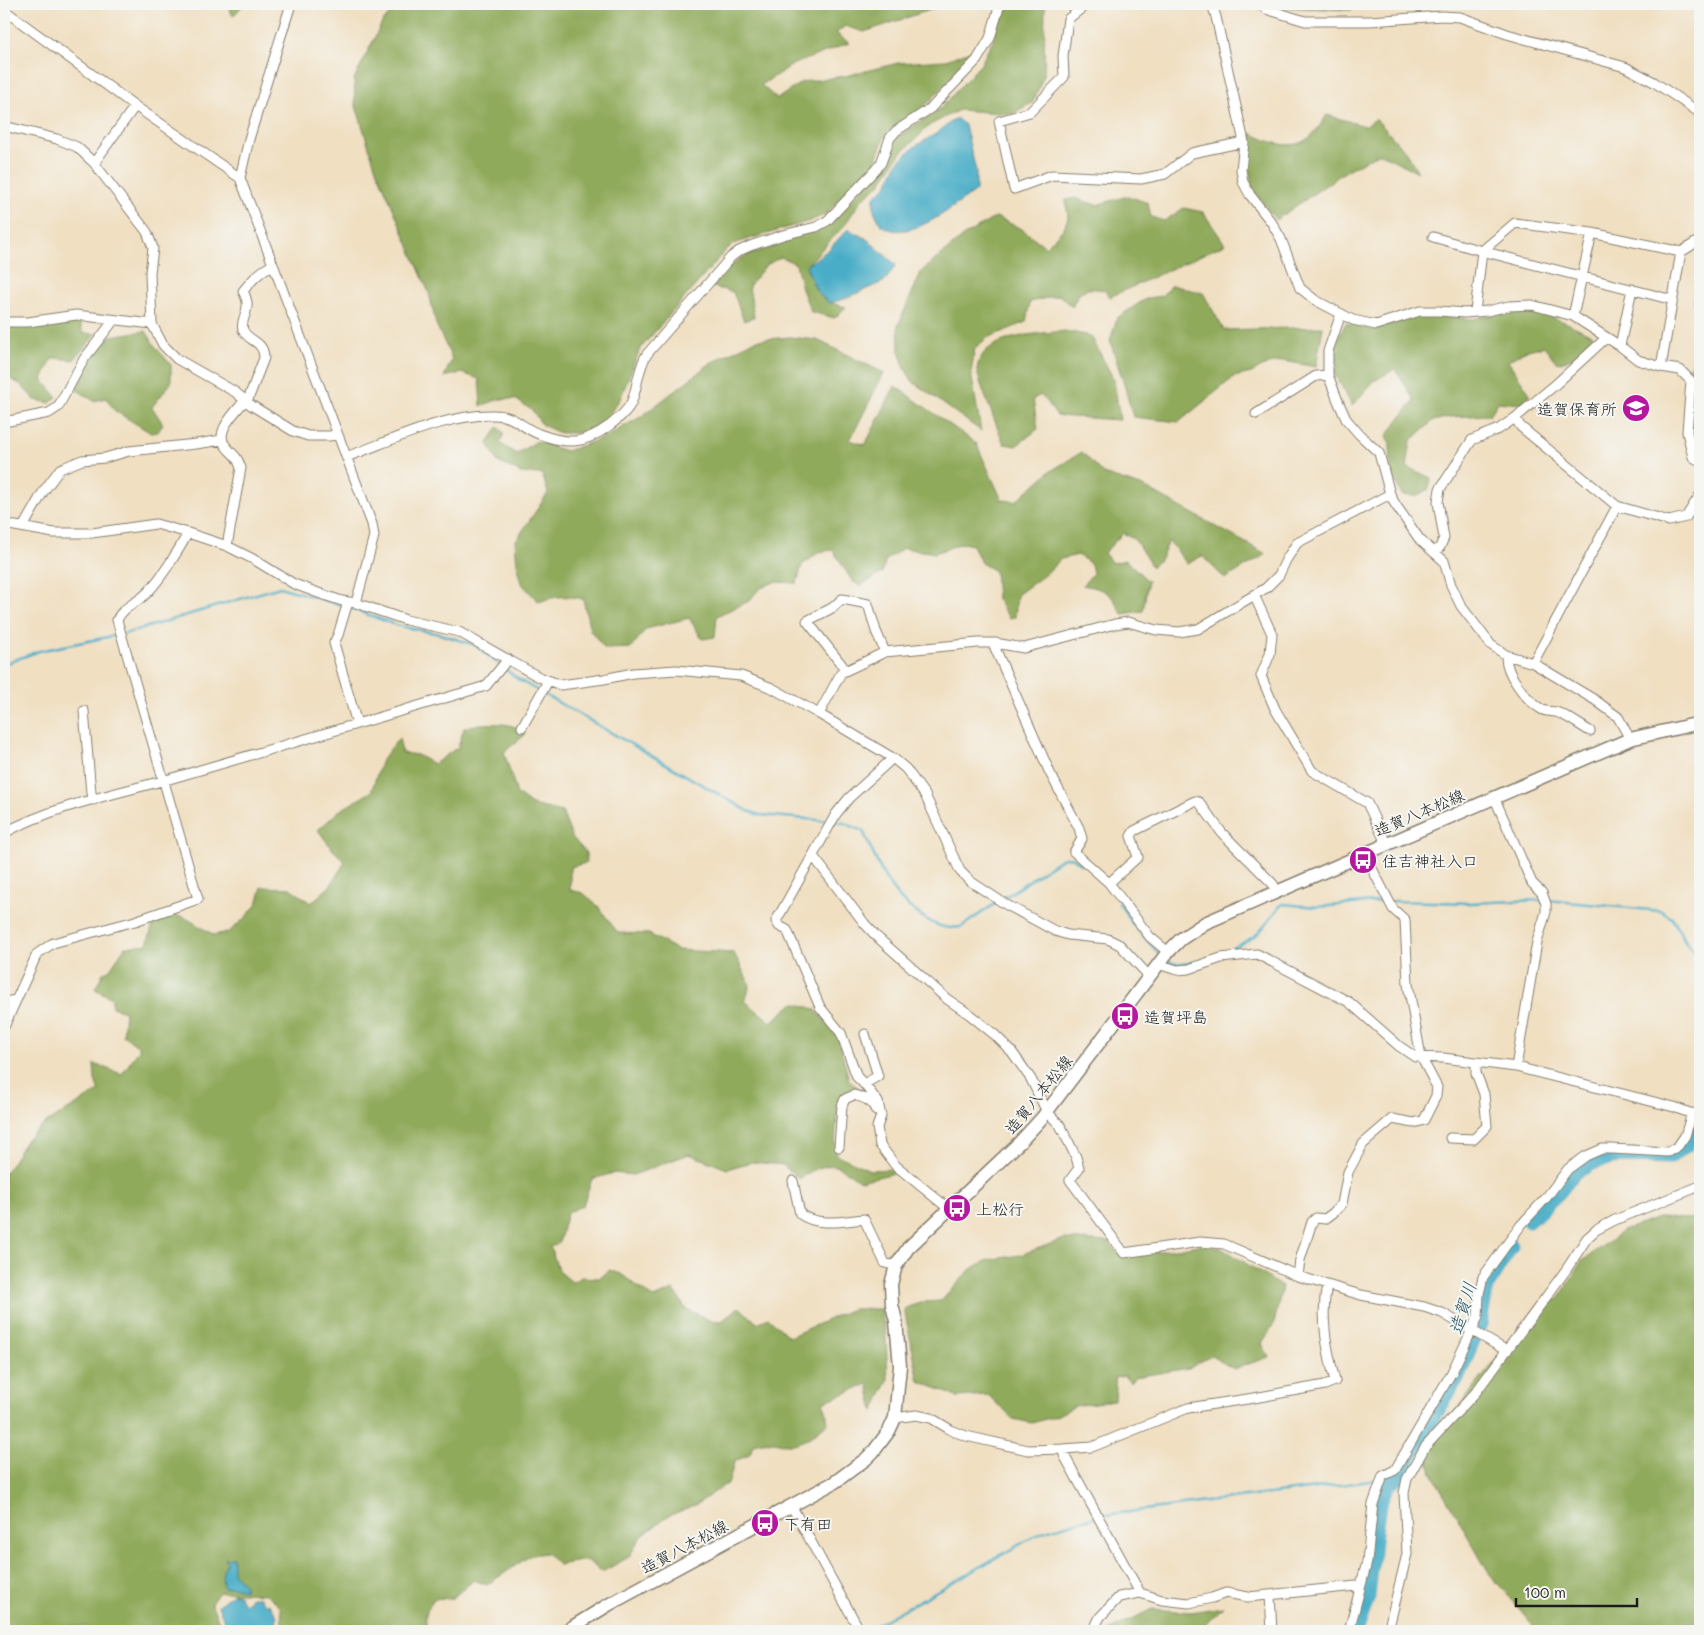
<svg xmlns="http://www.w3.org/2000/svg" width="1704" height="1635" viewBox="0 0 1704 1635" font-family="Mali,'Klee One',sans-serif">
	<rect width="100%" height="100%" fill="#f6f6f2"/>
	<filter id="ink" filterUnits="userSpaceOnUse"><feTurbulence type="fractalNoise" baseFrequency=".02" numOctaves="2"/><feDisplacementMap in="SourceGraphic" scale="10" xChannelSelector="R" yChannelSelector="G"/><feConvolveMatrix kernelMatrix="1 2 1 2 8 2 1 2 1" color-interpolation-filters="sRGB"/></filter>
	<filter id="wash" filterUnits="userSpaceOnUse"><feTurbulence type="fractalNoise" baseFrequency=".0096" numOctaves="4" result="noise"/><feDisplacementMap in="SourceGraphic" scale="20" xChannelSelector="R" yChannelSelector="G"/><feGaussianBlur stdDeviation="1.12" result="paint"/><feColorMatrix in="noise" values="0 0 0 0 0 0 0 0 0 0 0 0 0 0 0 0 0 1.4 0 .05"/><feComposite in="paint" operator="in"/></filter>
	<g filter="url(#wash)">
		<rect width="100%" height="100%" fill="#f0dfc1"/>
		<!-- forest -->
		<path fill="#90aa5c" stroke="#56633c" d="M227,4H244L233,16Z
			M399,4H928L936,8L864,32L845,26L836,33L849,43L794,64L761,85L777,99L802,82L845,76L898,63L946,60L975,49L965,64L923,108L898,123L885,135L875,162L826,214L810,221L736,243L727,249L640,349L620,399L603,423L582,433H560L542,425L533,411L515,399H499L481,406L479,379L462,373L444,377L452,359L436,324L429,293L375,166L355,103L354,79L383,21Z
			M1003,4H1045L1044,75L1033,102L1012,114L959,110L930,125L899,155L880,184L862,199L844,226L806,266C817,292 816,300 846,307L835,318L811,312L802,289L796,264L781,257L766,265L749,286L754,317L744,321L733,292L709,286L729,266L747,255L771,248L791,236L812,232L829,225L885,163L894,139L941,108L981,64L993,40Z
			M1273,4H1362L1351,10L1280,7Z
			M1327,115L1365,126L1376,119L1406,152L1418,172L1379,153L1346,171L1276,220L1252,190L1250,172L1251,133C1270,143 1296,153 1313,134C1318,129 1323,121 1327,115Z
			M1128,196L1148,203L1151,217L1164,221L1184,208L1203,212L1225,244L1110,297L1105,290C1084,287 1081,288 1072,307L1059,295L1030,302L1026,322L987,338L975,348L971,373L981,431L913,382L905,369L899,351L898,326L921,272L965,235L996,217L1022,229L1046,247L1064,228L1068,218L1066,200L1075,198L1096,205Z
			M1700,280V383L1699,384L1690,370L1695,347L1694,288Z
			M1171,285L1203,293L1224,330L1323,327L1316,367L1284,361L1268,364L1251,373L1234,377L1179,422L1133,417L1124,384L1110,341L1117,318L1147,298L1162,296Z
			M1534,311L1565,322L1594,336L1573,358L1557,363L1544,346L1524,351L1508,361L1530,394L1521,404L1498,402L1490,415L1450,417L1433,421L1411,441L1407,467L1431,478L1429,489L1416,496L1402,495L1391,473L1390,444L1387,435L1414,400L1395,369L1374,381L1352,406L1334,372L1330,353L1346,323L1372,330L1421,315L1473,319L1504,312Z
			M80,322L83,333L96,334L74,360L53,358L42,379L57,397L50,403L35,400L20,384L4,376V352L6,348L4,346V325Z
			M146,331L155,346L171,365V383L152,407L163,424L158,432L151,433L115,411L106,398L94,401L76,389L91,360L110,336Z
			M1065,331L1091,336L1114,380L1120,420L1057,416L1041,395L1033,399L1038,429L1016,446L1004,444C1000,433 976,376 977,369C981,334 1039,334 1065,331Z
			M790,337L817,340L884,373L850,440L865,445L895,386L976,443L1002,500L1016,501L1049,472L1082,452L1103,474L1144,487L1266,554L1225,579L1202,556L1187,564L1169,541L1162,557L1152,567L1135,540L1123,533L1104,553L1112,563L1126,560L1148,581L1143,611L1122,614C1111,592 1107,590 1083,585L1093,573L1091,564L1078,555L1061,559L1047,573L1017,595L1015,617L1009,618L997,599L995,571L981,563L973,545L962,543L935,553L903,548L886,560L882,573L860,586L852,581L833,550L819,552L802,565L797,583L774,582L759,589L749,601L717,616L715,637L702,639L689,618L646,629L631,648L605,649L590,630L583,599C567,595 554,596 539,602L522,584L517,564L515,542L548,493L542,474L521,473L498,462L488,443L498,427L504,433L500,443L516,454L537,441L566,451L604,438L642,416L712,362L756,340Z
			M479,724C493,724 516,721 525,735L504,752L517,794L532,805L562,812L572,837L586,853V863L570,867V890L583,893L597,905L618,933L649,934L677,950L734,953L750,985L745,1001L771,1022L794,1003L815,1009L838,1037L849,1080L862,1091L846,1093L838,1102L835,1143L837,1155L870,1170L893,1169L895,1173L860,1181C853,1176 844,1169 836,1166C824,1163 808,1173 799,1179L783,1165L751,1162L727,1169L689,1154L633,1175L614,1173L592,1179L583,1205L567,1213L559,1243L550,1247L559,1271L572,1282L582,1277L599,1278L610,1270L621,1274L653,1298L674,1290L685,1308L709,1320L722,1321L739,1307L757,1323L769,1318L789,1337L852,1309H881L886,1337L888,1380L874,1412L868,1384L823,1402L826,1410L828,1423C818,1431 804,1444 791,1444C776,1444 767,1438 753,1445L750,1454L734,1462L729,1482L697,1504L666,1517L640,1538L629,1557L602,1572L586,1560L558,1565L546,1553L531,1555L487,1585L474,1580L451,1599L435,1598C426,1608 423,1618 428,1631H280L282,1626L281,1608L267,1594L219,1592L211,1603L223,1631H91L86,1627L69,1626L71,1631H4V1173L6,1172L27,1139L43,1125L99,1091L95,1080L94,1064L122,1074L140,1048L123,1035L125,1011L112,1007V998L95,989L103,973L110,969L125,947L147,944L154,922L166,914L184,917L214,935L229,932L245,918L257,904L262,887L290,888L311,903L330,886L345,862L333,850L318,830L339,811L371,792L382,760L399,738L402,753L417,755L434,764L458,747L464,728Z
			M1658,1218L1700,1219V1631H1538L1488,1572L1432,1473L1425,1446L1440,1431L1539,1305L1559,1299L1581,1262L1624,1230Z
			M1064,1239L1109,1242L1123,1257L1200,1245L1221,1247L1282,1287L1274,1324L1262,1343L1269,1357L1234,1369L1211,1356L1189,1368L1135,1377L1130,1383L1125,1376L1114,1378L1116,1388L1115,1400L1075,1406L1056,1416L1032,1423L1013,1419L988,1395L957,1397L919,1381L904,1309L922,1302L941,1301L971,1269L988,1260L1020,1255Z
			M1223,1607L1199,1631H1108L1152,1609L1191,1612Z"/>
		<!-- water -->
		<path fill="#48adc7" stroke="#326472" d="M956,118L965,125L976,171V191C955,205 920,235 892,230C888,229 884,226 881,225L874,211V197L887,185L898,162L914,147L937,133Z
			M848,229L867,239L896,265L885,281L844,299L829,303L817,292L806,266L828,250Z
			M233,1556V1572L245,1585L244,1590L232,1587L224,1588C221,1581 222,1569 227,1563L225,1557L229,1559Z
			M234,1593L239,1595L244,1604L249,1601L251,1597H260L264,1604H269L277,1616L276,1631H228L218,1605Z"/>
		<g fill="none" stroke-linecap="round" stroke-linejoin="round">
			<!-- stream -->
			<path stroke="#48adc7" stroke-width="2.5" d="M349,608L399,626L440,634L475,645L519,680L748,811L760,815L830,821
				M124,634L280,587L344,606
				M4,664L39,651L118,635
				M836,822L844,823L863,831C872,850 879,870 891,887C901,902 930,927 950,928C953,928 957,927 961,927L1061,859L1072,857L1081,864
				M1547,900L1661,911L1672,918L1686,942L1700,958
				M1392,901L1470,903L1541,900
				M1119,903L1134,926L1160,955
				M1166,960C1183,974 1242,946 1257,934C1266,926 1274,913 1282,904L1318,907L1386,901
				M1386,1480L1395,1479
				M1105,1515L1378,1480
				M867,1630L1042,1532L1094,1517"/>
			<!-- river -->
			<path stroke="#48adc7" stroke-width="15" d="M1529,1221L1559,1192L1574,1173L1592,1163L1611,1157L1625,1156L1670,1157L1686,1145L1700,1122
				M1356,1631L1368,1597L1375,1532L1379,1505L1387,1485L1399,1476L1457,1378L1480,1324L1486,1287L1511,1246"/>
		</g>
	</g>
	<g filter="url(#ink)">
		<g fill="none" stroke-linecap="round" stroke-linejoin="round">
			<defs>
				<path id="minor" d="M291,4L249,139L240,178L372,524L374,536L356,603
					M1087,4L1068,19L1063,56L1064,77L1030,112L999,121L1014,189L1052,175L1141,179L1165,174L1192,153L1244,142
					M1212,4L1216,17L1244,142L1241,170L1243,182L1250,195L1272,223L1281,239L1300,288L1315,300L1353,320L1376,325L1420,311H1439L1465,313L1487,311L1509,306L1532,305L1573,316L1620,346L1638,360L1661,367L1680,370L1691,381L1687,432L1693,457L1700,461
					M1260,4L1266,9L1305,21H1370L1442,16L1460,17L1507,34L1625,67L1654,82L1700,113
					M4,10L135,106L240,178
					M4,126L57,139L77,147L94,163L147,232L153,248L150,273L152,324L163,345L177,359L235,392L251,405L293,431L308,436H330L337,434
					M94,163L135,106
					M1433,237L1482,251L1673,300
					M1475,312L1482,251L1515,223L1592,233L1681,252L1700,240
					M1341,314L1328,351V375L1338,401L1346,419L1359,434L1379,453L1390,494L1395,504L1420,540L1444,561L1451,585L1461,606L1491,645L1506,655L1533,663L1595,700L1618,717L1630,739
					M1573,316L1592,233
					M4,322H28L76,315L152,324
					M1620,346L1632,289
					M1661,367L1681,252
					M1256,414L1316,376L1328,375
					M1515,418L1521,427L1617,506L1669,521L1686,517L1700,495
					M4,422L49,413L58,407L84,359L114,320
					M346,457C391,441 447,413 495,415C515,415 522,428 539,434C568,445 584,444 609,426C618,419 628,411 632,401C638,385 638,368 647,354L731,257L739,251L750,246L783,235L816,227L827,221L876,169L881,163L890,138L896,131L931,108L977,60L990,38L1000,4
					M4,524L54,533H92L156,524L188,533L227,546L253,559L294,584L321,594L342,601L356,603L406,620L459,632L539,677L561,685L604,679L633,673L676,670L741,676L772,688L819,714L893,758L906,769L925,795L960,871L970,881L1005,904L1055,931L1068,935L1108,939L1120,945L1149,976
					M23,527L43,492L60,469L82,460L105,458L129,451L196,444L222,440
					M227,546L241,468C236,453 233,456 225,445C214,431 237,411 245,400L249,397L264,358C264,340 248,342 243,330C240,322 247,314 247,306C248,301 245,295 243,291C252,280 259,272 272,265
					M1435,552L1440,547L1444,538L1438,502L1440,489L1472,440L1499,429L1515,418L1555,385L1606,338
					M1254,595L1272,634L1270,654L1261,676L1275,709L1312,771L1367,803L1386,843
					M348,602L338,635L334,643L357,724
					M995,643V648L1050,773L1079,828L1082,839L1074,852L1109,883L1150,937L1168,952
					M1506,655C1505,673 1526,700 1541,709C1545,712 1551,711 1556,712C1568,716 1579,725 1590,731
					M1533,663L1617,506
					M845,671L842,665L807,621L832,608L842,599L868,604L876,631L885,652
					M84,711L91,793L94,800
					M819,714L841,673L885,652L978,643H995L1024,648L1115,624L1128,622L1156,630L1179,632L1198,629L1266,588L1279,575L1286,560L1297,543L1390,494
					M522,727L548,681
					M893,758L849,798L836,814L776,921L779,926L787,930L820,1007L841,1033L857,1077L864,1084L878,1102L881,1116L877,1127L880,1145L895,1165L949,1209
					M1494,797L1532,883L1542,893L1546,904V912L1537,942L1516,1067
					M4,833C56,805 116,794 173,778C277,747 381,716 486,686L508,659
					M813,856L865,924L876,936L947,999L969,1014L995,1035L1012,1052L1031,1079L1047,1112L1060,1125L1076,1157L1079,1168L1070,1180L1124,1253L1200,1242L1224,1244L1298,1276L1327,1285L1361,1295L1424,1307L1442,1313L1507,1351
					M1109,883L1138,857L1131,836L1134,831L1195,801L1199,802L1222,833L1273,884L1277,891
					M1158,964L1177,970L1189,969L1221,958L1257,954L1349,1002L1399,1046L1415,1057L1443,1058L1516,1067L1674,1107L1700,1117
					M4,1002L16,1000
					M4,1027L37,954L53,943L135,921L198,899L117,620C123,606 138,603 148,592C162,577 179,550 188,533
					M864,1084L878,1076L865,1034
					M1450,1138L1474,1139L1487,1126L1484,1094L1476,1073V1063
					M839,1147L842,1106L845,1099L854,1095C864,1098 872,1100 876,1111
					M793,1181L800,1214C818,1227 843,1221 864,1219L885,1263L896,1266
					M1298,1276L1300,1260L1312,1222L1316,1218L1325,1219L1333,1213L1342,1204L1348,1172L1363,1144L1392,1119L1414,1123L1424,1120L1436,1096L1437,1087L1421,1057L1408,984L1405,920L1393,909L1364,853
					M895,1418L916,1415L931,1418L951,1430L966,1436L1028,1450L1063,1449L1092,1447L1188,1408L1254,1398L1325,1385L1335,1381C1327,1349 1320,1318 1327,1285
					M1063,1449L1064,1455L1140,1593
					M792,1507L860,1631
					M1270,1595L1272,1631
					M1093,1631L1100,1617L1119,1597L1140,1593L1162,1600L1189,1603L1212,1598L1226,1593L1248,1597L1356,1586L1360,1587
					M1349,1631L1367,1562L1373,1504L1383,1476L1395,1470L1452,1372L1478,1317L1479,1294L1483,1277L1521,1225L1546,1198L1568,1169L1586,1156L1602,1149H1612L1668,1152L1678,1146L1685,1136L1692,1113
					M1388,1631L1407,1554L1404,1493L1407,1479L1425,1447L1476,1392L1566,1270L1587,1238L1596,1230L1615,1220L1700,1186"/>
				<path id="secondary" d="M566,1631L608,1605L835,1482L866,1459L874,1451L889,1431L895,1418L900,1366L896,1321L892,1305L891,1284L896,1266L908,1248L1020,1142L1042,1118L1167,953L1181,939L1205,923L1630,739L1700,723"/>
			</defs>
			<!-- minor casing -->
			<use href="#minor" stroke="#867e6e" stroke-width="11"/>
			<!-- secondary casing -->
			<use href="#secondary" stroke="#867e6e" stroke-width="15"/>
			<!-- minor -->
			<use href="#minor" stroke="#fff" stroke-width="9"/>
			<!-- secondary -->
			<use href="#secondary" stroke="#fff" stroke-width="12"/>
		</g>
	</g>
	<!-- icons -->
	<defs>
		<symbol id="school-disc" viewBox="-11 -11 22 22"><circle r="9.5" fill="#b5179e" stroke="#f6f6f2"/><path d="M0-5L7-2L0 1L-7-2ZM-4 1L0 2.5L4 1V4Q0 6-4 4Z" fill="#fff"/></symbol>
		<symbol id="bus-disc" viewBox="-11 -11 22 22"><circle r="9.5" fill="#b5179e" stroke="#f6f6f2"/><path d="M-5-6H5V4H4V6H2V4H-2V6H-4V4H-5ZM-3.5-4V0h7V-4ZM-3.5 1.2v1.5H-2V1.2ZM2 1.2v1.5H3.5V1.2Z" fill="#fff"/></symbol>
	</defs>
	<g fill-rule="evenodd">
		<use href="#school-disc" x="1620" y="392" width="32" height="32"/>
		<use href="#bus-disc" x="1347" y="844" width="32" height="32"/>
		<use href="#bus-disc" x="1109" y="1000" width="32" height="32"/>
		<use href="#bus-disc" x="941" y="1192" width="32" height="32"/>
		<use href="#bus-disc" x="749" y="1507" width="32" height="32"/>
	</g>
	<g text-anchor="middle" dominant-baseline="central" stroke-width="4" stroke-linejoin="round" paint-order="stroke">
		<!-- poi labels -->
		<g font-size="16" fill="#1c1c1c" stroke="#f6f6f2" text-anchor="start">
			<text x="1617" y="408" text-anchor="end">造賀保育所</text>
			<text x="1382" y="860">住吉神社入口</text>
			<text x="1144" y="1016">造賀坪島</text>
			<text x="976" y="1208">上松行</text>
			<text x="784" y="1523">下有田</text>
		</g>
		<!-- street labels -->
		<g font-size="16" fill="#1c1c1c" stroke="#f6f6f2">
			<text transform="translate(1419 812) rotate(-23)">造賀八本松線</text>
			<text transform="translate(1038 1094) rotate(-51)">造賀八本松線</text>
			<text transform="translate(684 1546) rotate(-28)">造賀八本松線</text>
		</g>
		<!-- water labels -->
		<g font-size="18" font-style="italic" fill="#305d69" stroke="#f6f6f2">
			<text transform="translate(1462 1308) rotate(-73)">造賀川</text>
		</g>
	</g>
	<!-- margin -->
	<rect width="1704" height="1635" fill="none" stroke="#f6f6f2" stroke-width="20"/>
	<!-- scale -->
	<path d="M1516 1598v8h121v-8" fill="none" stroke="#1c1c1c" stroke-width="2.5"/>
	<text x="1524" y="1598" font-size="15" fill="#1c1c1c" stroke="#f6f6f2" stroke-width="4" paint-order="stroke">100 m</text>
</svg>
